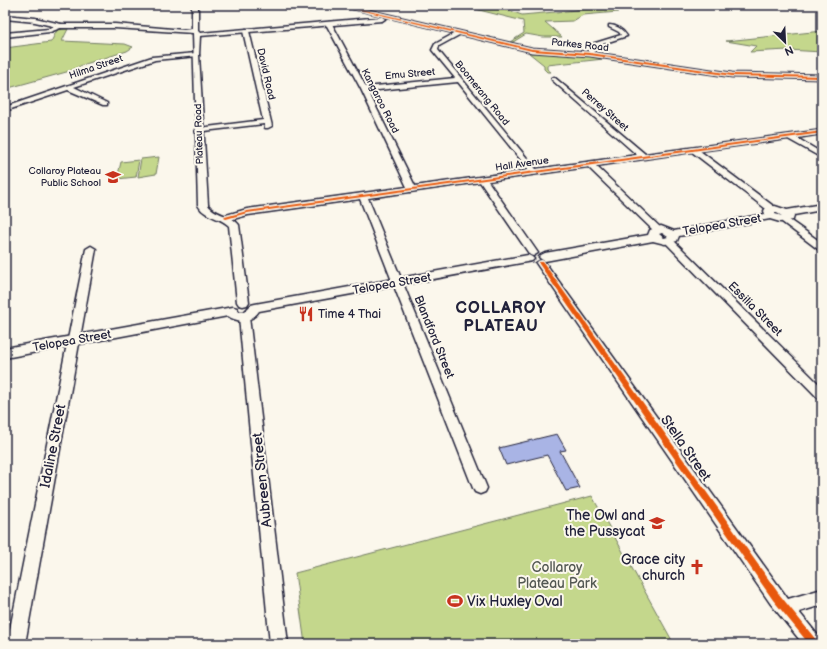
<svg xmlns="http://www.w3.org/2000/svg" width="827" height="649" viewBox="0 0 827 649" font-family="'Balsamiq Sans',sans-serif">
	<rect width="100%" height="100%" fill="#fbf7ec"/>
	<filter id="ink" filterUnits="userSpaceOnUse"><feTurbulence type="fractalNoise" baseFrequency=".025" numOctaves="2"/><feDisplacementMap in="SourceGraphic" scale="8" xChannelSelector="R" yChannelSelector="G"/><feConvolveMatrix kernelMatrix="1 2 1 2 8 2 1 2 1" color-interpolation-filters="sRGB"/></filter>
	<g filter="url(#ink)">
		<!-- green -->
		<path fill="#c4d78c" stroke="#737c64" d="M499,7L522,15L610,7L618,12L583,15L573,21L545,22L562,37H543L526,34L513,42H510L524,33L523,21L475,9Z
			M67,29H68L62,41L125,44L133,47L127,51L82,65L70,71L5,89V48L51,42L57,30Z
			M822,31V52L788,50L750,52L756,46L726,41Z
			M529,53L576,54L604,59L547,65V69L551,72H547L544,69V65Z
			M159,157L156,174L138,177L141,159Z
			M139,160L136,177L117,179L121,162Z
			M592,496L674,644H305L295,573Z"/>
		<!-- building -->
		<path fill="#a9b4e5" stroke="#22223b" d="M557,434L566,450L560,451L580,488L566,491L547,455L506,465L499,448Z"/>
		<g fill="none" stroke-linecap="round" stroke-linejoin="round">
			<defs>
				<path id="minor" d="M329,22L332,24L366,87L455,78L432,50L435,44L457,32H461V34L439,46L438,50L536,169L637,155L552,80V78L554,77L645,154L822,130V134L797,138L822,153V158L788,139L700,151L776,208L777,210L773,213L770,212L692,152L596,166L661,228L663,230L658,233L655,232L588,167L488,181L538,253L533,256L530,255L480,182L368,198L487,488L485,492L480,494L475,492L473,488L360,199L248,215L226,221L222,218L223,216L247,209L407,187L361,89L326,24ZM458,82L529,170L415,186L368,91Z
					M61,24L63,25V27L50,32L5,37V33L49,29Z
					M609,25C617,25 623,30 627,36L596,46L592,55H588L587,54L592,44L621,35L619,32L609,27Z
					M246,29L249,31L272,126L268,128H265L264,124L196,132L195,130L199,128L263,120L243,31Z
					M196,53L199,55L198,56L155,60L74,87L107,103V105H103L68,90L5,111V107L152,57Z
					M785,217L822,243V251L819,250L782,222L781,220Z
					M669,238L672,239L822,387V400L818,398L666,243L664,241L666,239Z
					M91,246L96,249L25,644H7L86,249Z
					M541,260L544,261L788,599L822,589V605L799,612L820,638L822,644H803L770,603L536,263Z
					M244,313L248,314L249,317L288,644H270L239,317L240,314Z"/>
				<path id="tertiary" d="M192,5H198V31L200,33L382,17L385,19L382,21L200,36L199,55L208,205C216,216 231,214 239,225L249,302L247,305L243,306L239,305L237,302L229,226C219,216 205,218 198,205L193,33L115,28H61L35,22L5,19V15L35,18L61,24H115L184,30L192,29Z
					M337,5H347L532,48L590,52L732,73L822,75V79L732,77L590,56L532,52Z
					M822,204V210L794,215L793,220L780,222L770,219L679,236L677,241L665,244L653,241L545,261L541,259L539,257L541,255L545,253L648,235L650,230L661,226L674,231L765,214L764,211L765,209L775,206L787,210ZM775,212L782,216L775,214ZM662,233L668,237L664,238L659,234Z
					M528,255L532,257L534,259L532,261L259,311C252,322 238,323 228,316L5,358V348L233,307L237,308L239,312H244L251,305L255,304Z"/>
			</defs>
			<!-- minor casing -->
			<use href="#minor" stroke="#22223b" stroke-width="3"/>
			<!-- tertiary casing -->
			<use href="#tertiary" stroke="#22223b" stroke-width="3"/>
			<!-- minor -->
			<use href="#minor" fill="#fbf7ec" fill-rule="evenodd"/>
			<!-- tertiary -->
			<use href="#tertiary" fill="#fbf7ec" fill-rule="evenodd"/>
			<defs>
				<path id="cycleway" d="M339,5H343L532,49L590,53L732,74L822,76V78L732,76L590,55L532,51Z
					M822,131V133L247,213L226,219L224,218L225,217L247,211Z
					M539,262H543L779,594L817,641L818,644H809L773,600L539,264Z"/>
			</defs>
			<!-- cycleway casing -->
			<use href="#cycleway" stroke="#fbf7ec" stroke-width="3"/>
			<!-- cycleway -->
			<use href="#cycleway" fill="#e8590c" fill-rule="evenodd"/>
		</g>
	</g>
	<!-- icons -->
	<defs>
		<symbol id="school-bare" viewBox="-9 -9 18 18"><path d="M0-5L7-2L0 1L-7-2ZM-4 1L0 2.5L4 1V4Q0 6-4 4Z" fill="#c8321e" stroke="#fbf7ec" stroke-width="2.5" paint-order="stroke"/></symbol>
		<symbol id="restaurant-bare" viewBox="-9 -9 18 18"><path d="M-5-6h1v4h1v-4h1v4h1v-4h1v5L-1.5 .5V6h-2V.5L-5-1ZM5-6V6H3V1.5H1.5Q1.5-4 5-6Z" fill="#c8321e" stroke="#fbf7ec" stroke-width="2.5" paint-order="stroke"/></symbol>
		<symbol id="church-bare" viewBox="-9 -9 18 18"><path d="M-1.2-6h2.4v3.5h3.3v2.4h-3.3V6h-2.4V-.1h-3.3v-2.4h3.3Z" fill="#c8321e" stroke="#fbf7ec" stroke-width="2.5" paint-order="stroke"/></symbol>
		<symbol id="stadium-bare" viewBox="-9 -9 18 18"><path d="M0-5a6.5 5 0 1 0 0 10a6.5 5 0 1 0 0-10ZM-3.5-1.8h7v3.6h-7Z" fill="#c8321e" stroke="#fbf7ec" stroke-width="2.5" paint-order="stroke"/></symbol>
	</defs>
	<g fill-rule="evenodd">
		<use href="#school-bare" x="102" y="166" width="22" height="22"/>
		<use href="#restaurant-bare" x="295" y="303" width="22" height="22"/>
		<use href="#school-bare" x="646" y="512" width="22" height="22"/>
		<use href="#church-bare" x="686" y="556" width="22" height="22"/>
		<use href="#stadium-bare" x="444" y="590" width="22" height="22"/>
	</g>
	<g text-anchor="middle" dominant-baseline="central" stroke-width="4" stroke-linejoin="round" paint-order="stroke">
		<!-- far-street labels -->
		<g font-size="10" fill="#22223b" stroke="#fbf7ec">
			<text transform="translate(580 45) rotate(6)">Parkes Road</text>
			<text transform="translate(96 67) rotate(-19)">Hilma Street</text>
			<text transform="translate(266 74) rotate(77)">David Road</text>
			<text transform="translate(410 74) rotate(-5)">Emu Street</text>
			<text transform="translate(482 93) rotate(51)">Boomerang Road</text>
			<text transform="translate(380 101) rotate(63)">Kangaroo Road</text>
			<text transform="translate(605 110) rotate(41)">Perrey Street</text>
			<text transform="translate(199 134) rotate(-92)">Plateau Road</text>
			<text transform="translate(522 164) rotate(-8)">Hall Avenue</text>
		</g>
		<!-- far-poi labels -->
		<g font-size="10" fill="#22223b" stroke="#fbf7ec" text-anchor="end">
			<text x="101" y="171">Collaroy Plateau<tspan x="101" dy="12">Public School</tspan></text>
		</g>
		<!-- street labels -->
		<g font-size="12" fill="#22223b" stroke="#fbf7ec">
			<text transform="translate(722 225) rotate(-10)">Telopea Street</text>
			<text transform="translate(392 284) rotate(-10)">Telopea Street</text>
			<text transform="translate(755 309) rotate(45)">Essilia Street</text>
			<text transform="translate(434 337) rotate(68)">Blandford Street</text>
			<text transform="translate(72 341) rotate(-10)">Telopea Street</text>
		</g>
		<!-- poi labels -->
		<g font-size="12" fill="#22223b" stroke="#fbf7ec" text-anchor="start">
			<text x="318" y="314">Time 4 Thai</text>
		</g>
		<!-- near-street labels -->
		<g font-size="14" fill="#22223b" stroke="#fbf7ec">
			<text transform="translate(53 446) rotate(-79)">Idaline Street</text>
			<text transform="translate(686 448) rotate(55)">Stella Street</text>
			<text transform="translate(262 480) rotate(-96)">Aubreen Street</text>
		</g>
		<!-- near-poi labels -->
		<g font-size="14" fill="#22223b" stroke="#fbf7ec" text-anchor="end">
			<text x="645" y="515">The Owl and<tspan x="645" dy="16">the Pussycat</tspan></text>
			<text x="685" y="559">Grace city<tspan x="685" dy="16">church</tspan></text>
			<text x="467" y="601" text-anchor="start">Vix Huxley Oval</text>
		</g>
		<!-- near-park labels -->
		<g font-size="14" fill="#535853" stroke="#fbf7ec">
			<text x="557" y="567">Collaroy<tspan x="557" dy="16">Plateau Park</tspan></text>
		</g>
		<!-- district labels -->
		<g font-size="16" font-weight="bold" letter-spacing="1" fill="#22223b" stroke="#fbf7ec">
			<text x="501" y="308">COLLAROY<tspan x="501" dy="18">PLATEAU</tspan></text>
		</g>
	</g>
	<!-- margin -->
	<rect width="827" height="649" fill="none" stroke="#fbf7ec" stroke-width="20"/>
	<rect x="10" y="10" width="807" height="629" fill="none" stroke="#22223b" stroke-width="1.5" filter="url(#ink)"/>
	<!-- north arrow -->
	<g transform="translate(785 42) rotate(156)" stroke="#fbf7ec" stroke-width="3" paint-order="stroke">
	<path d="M0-3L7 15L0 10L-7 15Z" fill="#22223b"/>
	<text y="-6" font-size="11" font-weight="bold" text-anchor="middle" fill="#22223b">N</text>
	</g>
</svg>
